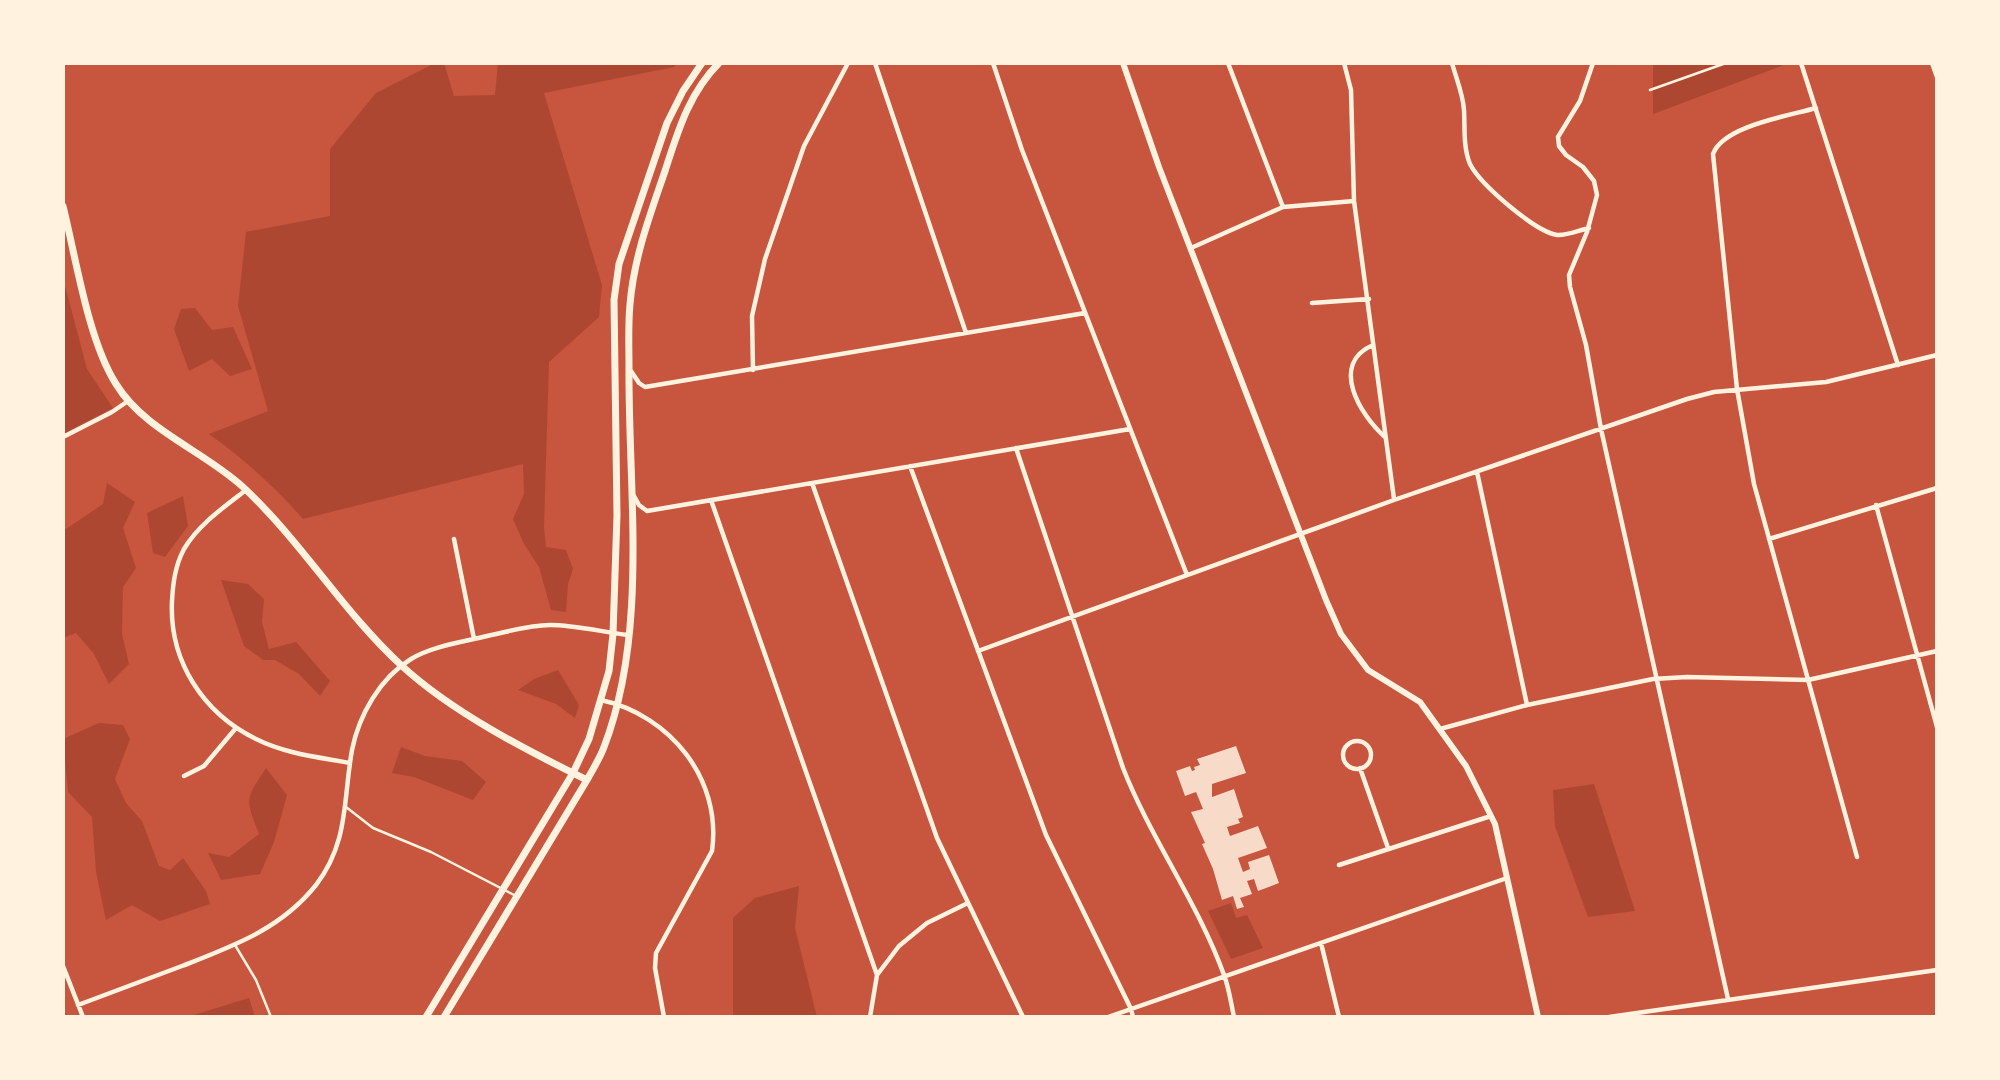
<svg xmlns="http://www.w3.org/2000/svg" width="2000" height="1080" viewBox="0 0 2000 1080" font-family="'PT Sans Narrow',sans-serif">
	<rect width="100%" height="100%" fill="#c8553d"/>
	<!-- green -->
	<path fill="#ae4732" d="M435,63H444L454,96L495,95L498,63H677L674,67L544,93L602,285L599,317L549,362L544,527L546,547L566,550L573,569L568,584L566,612L551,610L539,567L524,544L513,519L524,494L523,464L303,519C275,487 244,459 209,434L268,411L238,306L246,232L330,216V149L376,93Z
		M1653,63H1789L1653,114Z
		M63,278L87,369L113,408L63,434Z
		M195,308L212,330L233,327L252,369L230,376L212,359L189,371L174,329L181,309Z
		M107,483L135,502L123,528L136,568L123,587L122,634L129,664L109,684L94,654L76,633L63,638V531L103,504Z
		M183,496L188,526L165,557L153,553L147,513Z
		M221,580L248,584L264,599L262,622L269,649L296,642L330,681L320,696L299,674L275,660H263L244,646Z
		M558,670L579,705L575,718L556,704L518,690L534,679Z
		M99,723L123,725L130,739L115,779L126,803L142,821L159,866L170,870L183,858L206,891L210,904L160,921L132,905L106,920L96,872L92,817L68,792L63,739Z
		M401,747L425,756L462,761L486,782L473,800L414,777L392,773Z
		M266,768L287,795L274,842L260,874L221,880L208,853L229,857L259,834C245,798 245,800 266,768Z
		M1594,784L1635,911L1588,917L1555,826L1553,790Z
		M799,886L795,928L817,1017H733V918L755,898Z
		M1231,903L1236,918L1247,915L1263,948L1231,959L1208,911Z
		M249,998L255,1017H187Z"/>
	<!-- building -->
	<path fill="#f7dbc8" d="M1236,746L1246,773L1212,784V797L1234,789L1243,817L1238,819L1240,823L1227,827L1230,836L1258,826L1267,848L1238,858L1243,872L1250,869L1248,862L1269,855L1279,883L1258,891L1254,879L1247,881L1252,894L1240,898L1244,907L1237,909L1233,896L1222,900L1213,869L1202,844L1205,843L1191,812L1203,809L1196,792L1185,796L1176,771L1190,766L1192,771L1195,770L1194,767L1200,765L1197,759Z"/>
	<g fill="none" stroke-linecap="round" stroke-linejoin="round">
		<!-- service -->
		<path stroke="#fff3e0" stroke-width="2.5" d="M1650,90L1726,63
			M346,807L373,828L431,852L516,896
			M235,945L256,980L271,1017"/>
		<!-- minor -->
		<path stroke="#fff3e0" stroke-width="4.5" d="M875,63L966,333
			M993,63L1022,150L1187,575
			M1228,63L1283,207
			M1344,63L1351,90L1354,201L1394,499
			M1452,63C1456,78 1463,94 1464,110C1465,128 1463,147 1470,164C1480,184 1534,231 1557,235C1566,236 1580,230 1589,228
			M1593,63L1580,101L1558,137L1559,146L1566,155L1583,167L1594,181L1597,195L1587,232L1569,275L1570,287L1586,345L1601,429L1728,999
			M1801,63L1898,365
			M1932,63L1937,77
			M1816,108C1788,116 1723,126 1713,154L1737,389L1754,484L1857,857
			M1191,248L1283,207L1354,201
			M1312,303L1369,299
			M1373,345C1329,364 1360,415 1385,437
			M753,370L752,316L765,259L804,146L848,63
			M631,371L639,383L645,387L1085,313
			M63,437L112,412L128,401
			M1016,448L1123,768C1151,839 1198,903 1224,975C1229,988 1231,1003 1234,1017
			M910,466L1046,835L1131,1009L1133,1017
			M1477,472L1527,705
			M812,483L937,838L1023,1017
			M246,490C224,507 198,525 184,549C175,566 173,583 172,601C169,661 203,713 256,739C286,754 318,757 350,763
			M634,496L639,505L647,511L1130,429
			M711,500L877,975
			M1876,505L1937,727
			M454,539L474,639
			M1769,539L1937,488
			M978,651L1394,500L1687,399L1714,392L1826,382L1937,355
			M601,700C670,715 722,779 712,851L656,953L655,968L664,1017
			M1440,729L1527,705L1653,679L1687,677L1808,680L1937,651
			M1343 755a14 14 0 1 1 28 0a14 14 0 1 1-28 0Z
			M1360,768L1388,848
			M184,776L204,766L236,728
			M1339,865L1491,816
			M1321,943L1339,1017
			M63,966L83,1017
			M78,1005C113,992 147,979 182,966C233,946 281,929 316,885C349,842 343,800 352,750C359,715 380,678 411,659C433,646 463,642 487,636C507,632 529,625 550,625C575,625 602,632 628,635
			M870,1017L877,975L899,946L927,923L968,903
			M1108,1017L1507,878
			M1609,1017L1937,970"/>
		<!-- secondary -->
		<path stroke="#fff3e0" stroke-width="6" d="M1123,63L1159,167L1326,600L1341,634L1368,670L1420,702L1466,766L1495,824L1538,1017"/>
		<!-- primary -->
		<path stroke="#fff3e0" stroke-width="7" d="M63,206C76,258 88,340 116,384C144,430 204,451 243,487C302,542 343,612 402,666C452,712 526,750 587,780
			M426,1017L573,773L589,739L609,671L613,634L617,515L614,300L619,264L667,123L683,91L702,63
			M444,1017L587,780C593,769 600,758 604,747C649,630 628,490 629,367C629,346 628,325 630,304C634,257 650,215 665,171C678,131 689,93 719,63"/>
	</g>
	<!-- border -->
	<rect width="2000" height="1080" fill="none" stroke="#fff3e0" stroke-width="130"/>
</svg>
